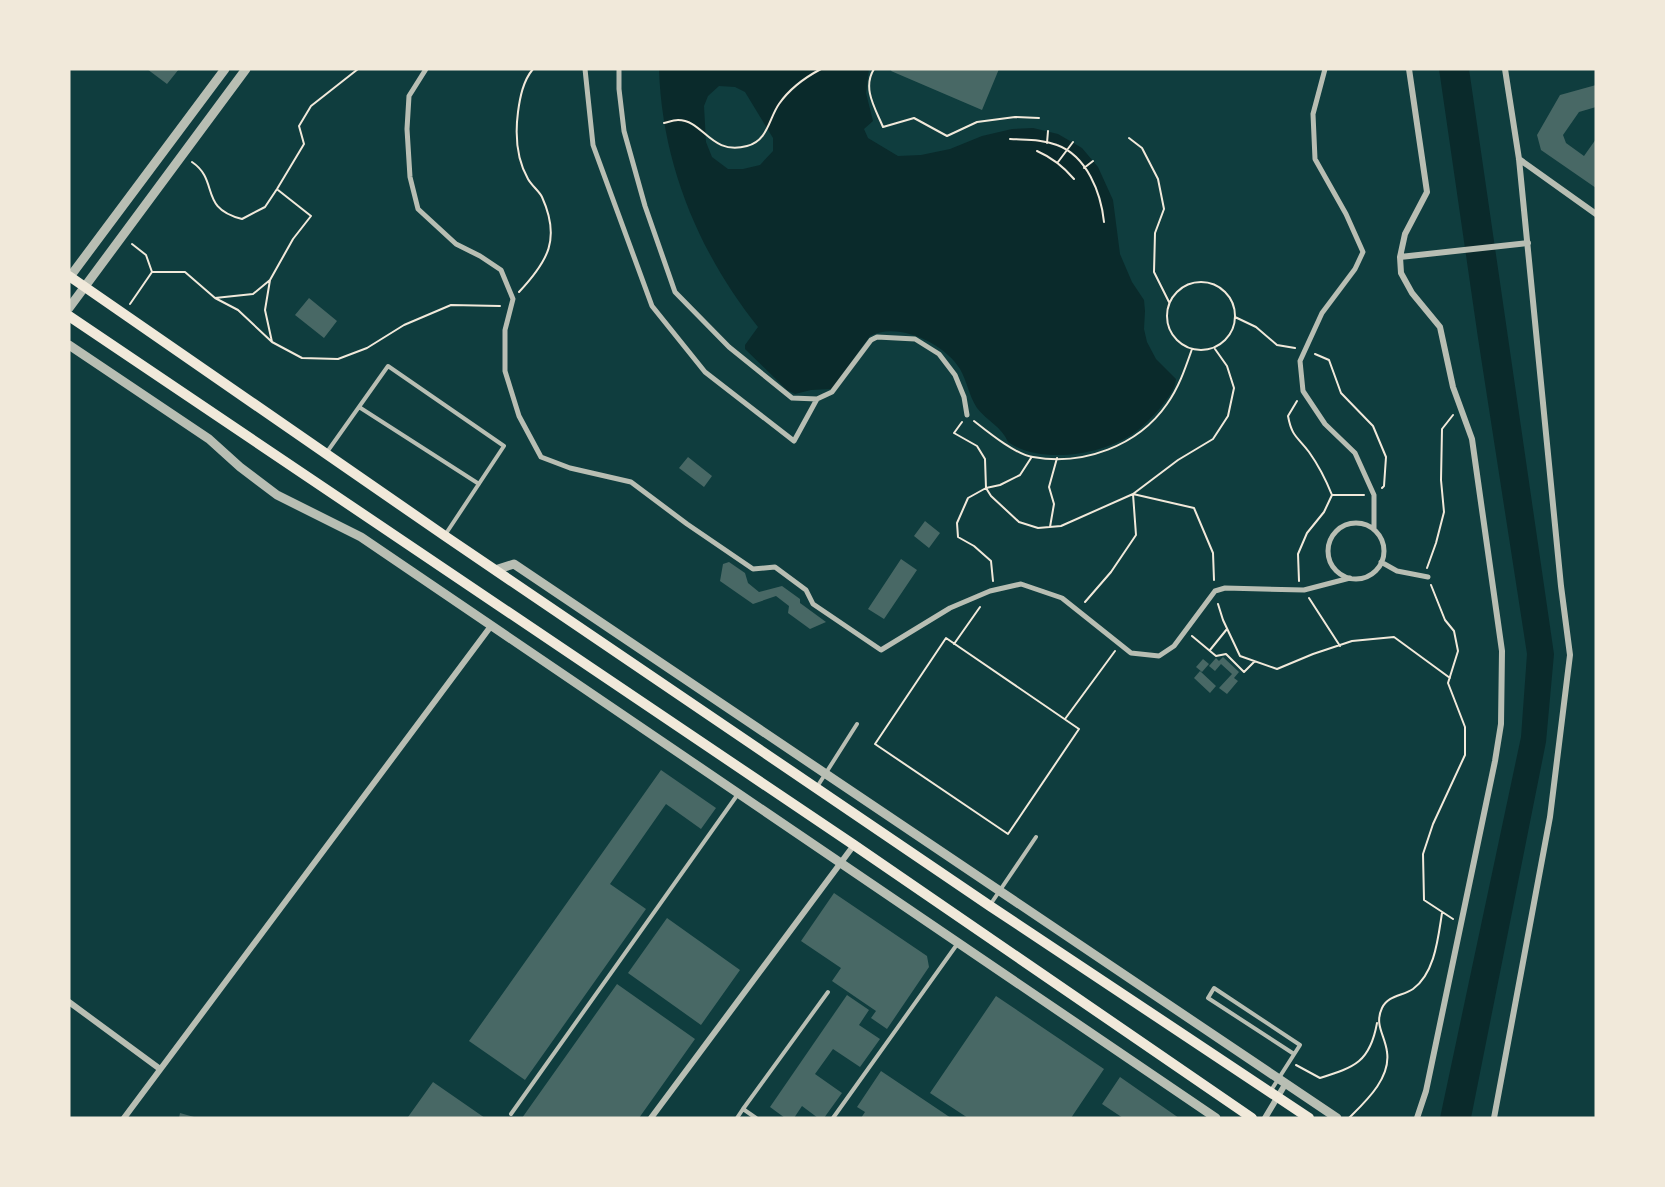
<svg xmlns="http://www.w3.org/2000/svg" width="1665" height="1187" viewBox="0 0 1665 1187" font-family="'Fira Sans',sans-serif">
	<rect width="100%" height="100%" fill="#0f3d3e"/>
	<!-- water -->
	<path fill="#0a2a2b" fill-rule="evenodd" d="M659,69H869L866,93L873,121L864,129L868,138L898,156L921,155L950,149L982,136L1012,129L1033,128L1058,134L1082,148L1098,167L1113,200L1120,254L1132,282L1144,300L1145,311L1144,329L1147,342L1156,359L1176,379C1175,390 1167,399 1161,407C1153,416 1144,426 1134,433C1103,455 1040,465 1008,442C1002,427 987,421 977,408C969,396 967,381 960,369C945,344 898,321 870,336L832,389L811,390L795,394L787,390L745,349V345L758,327C699,253 662,164 659,69ZM719,86L735,87L745,92L773,138V151L760,165L743,169H728L712,157L706,142L704,106L708,96Z
		M1439,69H1469L1554,654L1546,742L1471,1118H1440L1521,737L1527,654L1478,338Z"/>
	<!-- building -->
	<path fill="#486865" d="M147,69H179L167,84Z
		M892,69H999L982,110L891,71Z
		M1596,85V107L1579,112L1563,135L1566,143L1584,156L1596,139V188L1541,150L1537,135L1560,95Z
		M309,298L337,321L324,338L295,315Z
		M688,457L712,476L704,487L679,468Z
		M925,521L940,533L929,548L914,536Z
		M901,559L917,570L884,619L868,609Z
		M729,562L745,573L748,583L759,592L782,586L800,599V603L826,622L810,629L788,613L789,606L776,596L753,604L720,581L723,564Z
		M1223,657L1239,672L1234,678L1238,681L1227,694L1219,688L1232,674L1221,664L1215,671L1209,666L1216,658L1219,661Z
		M1203,659L1209,664L1202,672L1196,667Z
		M1200,671L1216,686L1210,693L1194,678Z
		M661,770L716,808L701,829L666,804L610,884L646,909L525,1080L469,1041Z
		M834,893L927,956L929,967L887,1029L871,1018L876,1011L832,981L841,968L801,941Z
		M667,918L740,970L701,1025L628,973Z
		M617,984L695,1039L639,1118H522Z
		M847,995L869,1010L859,1025L880,1039L860,1067L833,1049L815,1074L842,1093L824,1118H818L802,1106L794,1118H785L770,1107Z
		M996,996L1104,1069L1071,1118H968L930,1093Z
		M881,1071L951,1118H861L865,1112L857,1107Z
		M1120,1077L1179,1118H1123L1102,1104Z
		M433,1082L485,1118L408,1117Z
		M180,1113L194,1117V1118H179Z"/>
	<g fill="none" stroke-linecap="round" stroke-linejoin="round">
		<!-- path -->
		<path stroke="#f1e9da" stroke-width="2" d="M874,69C862,88 875,108 883,127L914,118L947,136L977,122L1015,117L1039,118
			M664,123C668,122 674,120 678,120C704,120 710,156 747,146C768,141 769,118 779,104C790,88 804,78 821,69
			M1129,138L1142,148L1158,179L1164,209L1155,233L1154,272L1169,302
			M1010,139C1026,140 1042,139 1057,145C1087,156 1101,193 1104,222
			M1047,143L1048,131
			M1037,151C1053,158 1063,166 1074,179
			M192,162C220,181 198,208 242,219L265,207L277,189L304,144L299,126L311,106L358,69
			M1058,162L1073,142
			M1084,168L1093,161
			M132,244L146,255L152,272
			M270,280L265,310L272,342
			M1167 316a34 34 0 1 1 68 0a34 34 0 1 1-68 0Z
			M519,292C548,261 561,239 542,197C539,191 532,186 528,179C516,158 515,135 518,112C520,97 523,81 533,69
			M215,298L253,294L270,280L293,239L311,216L278,190
			M130,304L152,272H185L215,298L238,310L272,342L302,358L338,359L367,348L404,325L451,305L500,306
			M1235,317L1256,327L1277,345L1295,348
			M1315,354L1329,360L1341,393L1373,426L1386,457L1384,486L1382,488
			M1297,401L1288,416C1292,437 1297,436 1309,452C1319,466 1326,480 1332,495H1364
			M974,421C988,432 1016,455 1033,457C1083,466 1138,446 1167,404C1179,387 1185,369 1192,349
			M962,422L954,433L977,446L985,459L986,488L991,496L1019,522L1038,528L1061,526L1133,494L1194,508L1213,553L1214,580
			M1050,527L1054,504L1049,487L1057,458
			M1427,568L1436,543L1444,512L1441,480L1442,429L1453,415
			M993,581L991,561L974,546L958,537L957,523L968,498L986,488L1000,485L1020,475L1031,458
			M1299,581L1298,554L1307,533L1324,512L1332,495
			M1431,585L1445,620L1454,631L1458,651L1448,683L1465,727V755L1433,824L1423,854L1424,900L1453,919
			M1309,598L1340,646
			M1085,602L1111,572L1136,535L1133,494L1178,460L1213,439L1228,416L1234,388L1227,366L1215,349
			M1218,604L1223,620L1240,656L1277,669L1313,654L1352,641L1394,637L1450,678
			M1192,636L1216,656L1226,654L1244,672L1254,662
			M946,638L1079,729L1008,834L875,744Z
			M954,644L980,607
			M1210,650L1227,629
			M1065,719L1115,651
			M1296,1065L1320,1078C1355,1067 1370,1062 1377,1023
			M1349,1118C1366,1101 1391,1078 1387,1052C1385,1035 1374,1025 1382,1008C1388,995 1403,996 1413,989C1435,973 1438,938 1442,913"/>
		<!-- service -->
		<path stroke="#b8beb3" stroke-width="4" d="M359,407L479,484
			M327,452L388,366L504,446L445,535
			M817,787L857,724
			M990,905L1036,837
			M1270,1092L1300,1045L1214,988L1208,998L1294,1054
			M511,1114L738,794
			M737,1118L743,1109
			M756,1118L743,1109L828,992
			M833,1118L958,943"/>
		<!-- pedestrian -->
		<path stroke="#b8beb3" stroke-width="5" d="M426,69L409,96L407,129L410,177L418,209L456,244L480,256L501,270L513,299L505,330V371L519,416L541,457L570,468L631,482L687,524L753,569L775,567L806,590L813,604L881,650L950,608L990,591L1021,584L1062,598L1131,653L1159,656L1174,646L1215,591L1225,588L1304,590L1350,578
			M585,69L593,145L652,306L705,372L794,441L817,399
			M619,69V89L624,131L645,206L675,292L729,347L792,398L817,399L832,392L871,340L877,337L915,339L939,354L955,375L964,397L967,415
			M1325,69L1313,114L1315,159L1346,214L1363,252L1355,269L1322,313L1300,361L1303,391L1325,424L1355,453L1374,495V528
			M1328 551a28 28 0 1 1 56 0a28 28 0 1 1-56 0Z
			M1381,562L1397,571L1428,577"/>
		<!-- minor -->
		<path stroke="#b8beb3" stroke-width="6" d="M1409,69L1427,192L1405,234L1400,257L1401,273L1412,293L1440,327L1453,387L1472,439L1502,651L1501,724L1495,761L1426,1091L1417,1118
			M1519,159L1596,214
			M1400,257L1528,243
			M69,1002L160,1069
			M124,1118L491,626
			M651,1118L854,845
			M1265,1118L1286,1083
			M1494,1118L1550,817L1570,655L1561,586L1519,159L1505,69"/>
		<!-- tertiary -->
		<path stroke="#b8beb3" stroke-width="9" d="M69,278L225,69
			M69,308L246,69
			M69,345L209,439L240,467L277,495L361,537L1216,1118
			M495,570L514,564L1337,1118"/>
		<!-- secondary -->
		<path stroke="#f1e9da" stroke-width="10" d="M69,276L445,536L990,906L1309,1118
			M69,316L854,845L1252,1118"/>
	</g>
	<!-- border -->
	<rect width="1665" height="1187" fill="none" stroke="#f1e9da" stroke-width="141"/>
</svg>
